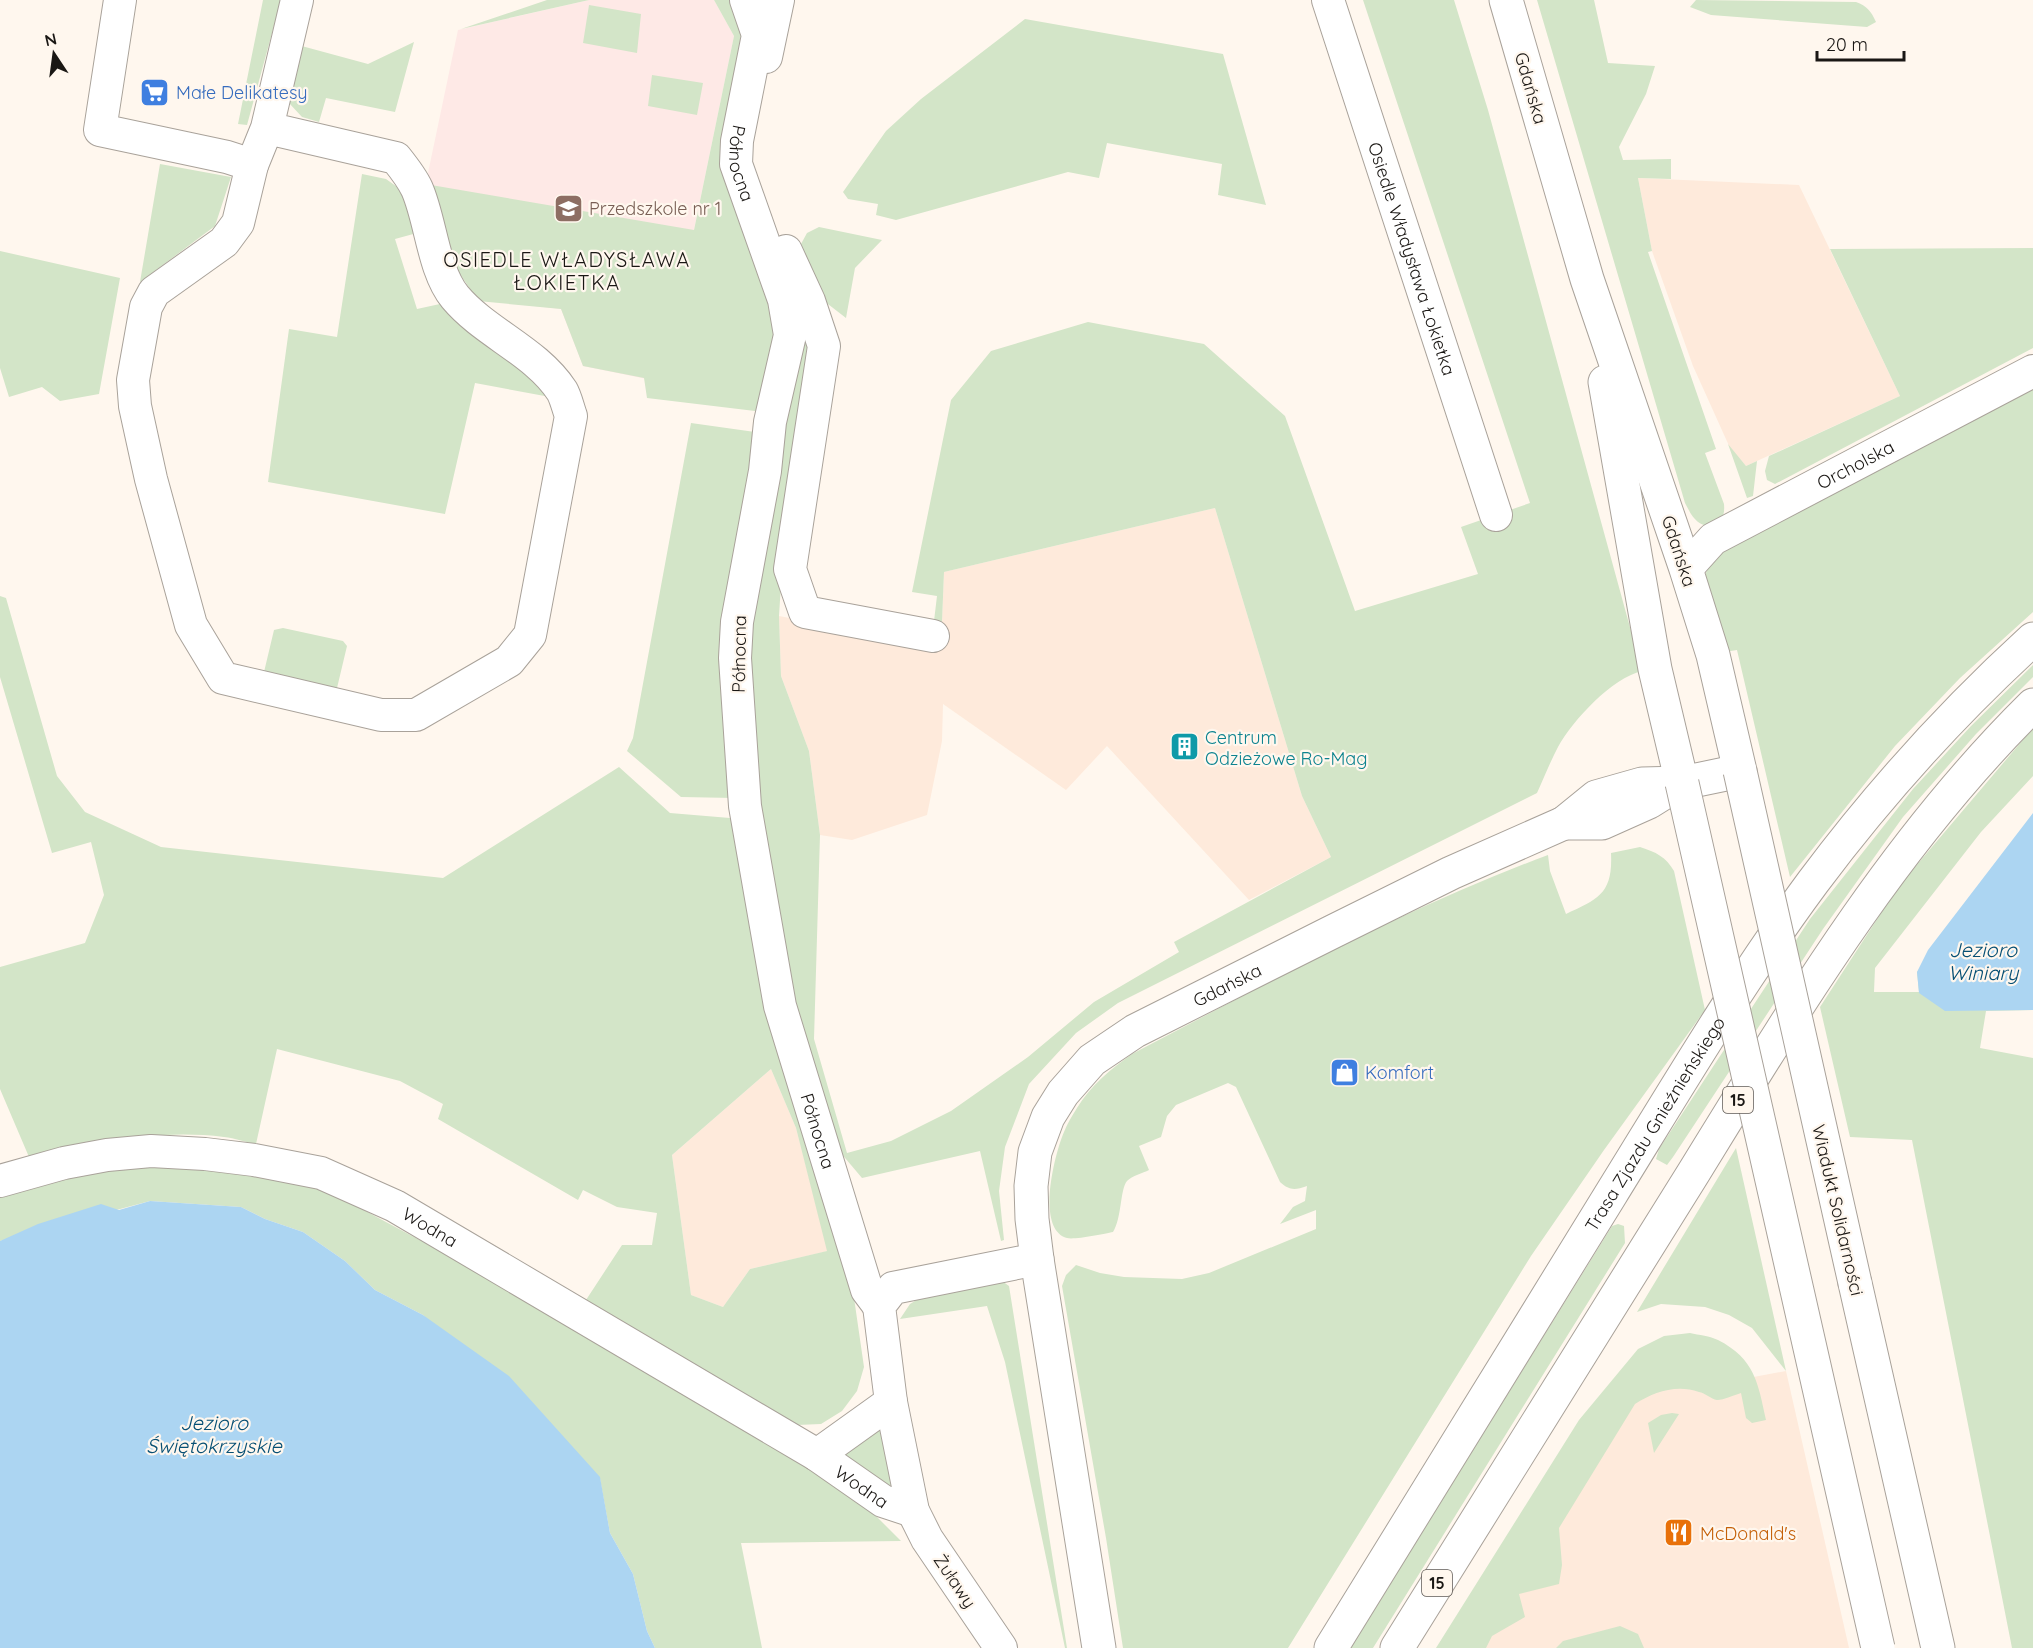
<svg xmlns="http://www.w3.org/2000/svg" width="2033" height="1648" viewBox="0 0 2033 1648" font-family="Quicksand,sans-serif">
	<rect width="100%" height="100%" fill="#fff7ee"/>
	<!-- commercial -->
	<path fill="#feeadb" d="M1638,178L1799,185L1900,396L1746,466L1730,448L1693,366L1652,251Z
		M1215,508L1302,796L1331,857L1249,900L1107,746L1066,790L943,704L942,741L927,815L852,840L820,835L809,751L781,676L779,616L941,647L944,572Z
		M771,1069L796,1128L828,1251L750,1269L723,1307L691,1295L672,1155Z
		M1786,1371L1849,1648H1478L1634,1397L1659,1379L1727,1382Z"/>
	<!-- education -->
	<path fill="#fee9e6" d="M589,0H714L734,36L690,249L671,384L583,366L561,309L517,304L454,265L428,173L458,30Z"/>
	<!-- green -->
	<path fill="#d3e5c8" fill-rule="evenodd" d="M263,0H281L247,125L238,124Z
		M547,0H589L461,29Z
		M714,0H736L751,41L732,141L783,323L767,405L755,411L647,398L644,378L583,366L561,309L478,301L454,265L431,185L694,230L734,36Z
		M1363,0H1454L1488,110L1642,671C1612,678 1573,720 1558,747C1550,762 1544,778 1537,793L1118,1003L1076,1033L1029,1084L1005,1147L999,1191L1004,1240L1001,1241L980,1151L862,1178L840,1152L794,1011L757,805L744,658L798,323L813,363L782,569L779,616L781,676L809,751L820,835L814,1039L847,1153L891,1141L951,1111L1028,1057L1094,1002L1179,952L1174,942L1331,857L1302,796L1215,508L944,572L941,647L931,646L937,596L912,592L951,400L991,351L1088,322L1204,344L1285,416L1355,611L1478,574L1461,527L1530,503Z
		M1537,0H1594L1608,63L1655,66L1646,94L1619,147L1623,160L1671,159V179L1638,178L1652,251L1648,252L1716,449L1705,453L1724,504C1725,516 1722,522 1712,528C1695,523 1693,518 1685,503Z
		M1696,0L1856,2C1867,6 1871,11 1876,22L1867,27L1711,15L1690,7Z
		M589,5L641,14L637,53L583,43Z
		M1025,19L1223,54L1266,205L1218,195L1222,164L1107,143L1099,178L1068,172L896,220L876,215L878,204L848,199L843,192L886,131L921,99Z
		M414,42L395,112L326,98L319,122L302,117L289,103V85L298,45L368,64Z
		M652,75L703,83L697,115L648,106Z
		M160,164L231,177L215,226L140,282Z
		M362,174L386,179L400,189L417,233L395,239L417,309L449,302L537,373L550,397L475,383L445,514L268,482L289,329L337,337Z
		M819,227L882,240L855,268L846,318L824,301L801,244L807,233Z
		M2033,248V348L1775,484L1767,480L1765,471L1769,456L1900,396L1830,249Z
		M0,251L120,278L99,394L60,401L42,387L9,397L0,368Z
		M2033,384V612L1960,678L1895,746L1790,877L1737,650L1724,652L1705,577L1708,565L1714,555Z
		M691,423L755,432L734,798L681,797L627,751L633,738Z
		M1728,444L1746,466L1757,461L1753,496L1747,498Z
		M0,596L6,598L57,776L85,812L161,847L443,878L619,767L670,813L730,818L736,823L748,920L771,1012L852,1284L864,1367L857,1391L842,1411L821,1424L797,1425L586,1300L622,1245H652L657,1213L617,1207L583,1190L578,1200L438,1119L443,1104L400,1081L277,1049L256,1144C245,1142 235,1138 224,1137C160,1129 92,1142 29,1157L0,1089V967L85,943L104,895L91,842L52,853L0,677ZM771,1069L796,1128L827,1251L750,1269L723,1307L691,1295L672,1155Z
		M283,628L343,641L347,646L337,688L264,672L274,630Z
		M2033,665V677L1976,734L1903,817L1823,929L1673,1157L1667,1165L1656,1159L1659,1149L1810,919L1913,789L1971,726Z
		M2033,728V776L1981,832L1875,968L1874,992H1919L1917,972L2033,819V1010L1986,1011L1980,1048L2033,1058V1648H2012L1912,1140L1850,1137L1820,1007L1898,887Z
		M1640,847C1656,852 1666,857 1674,871L1705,1010L1604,1150L1531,1256L1288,1648H1123L1106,1538L1062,1286L1066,1275L1076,1265L1100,1273L1124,1277L1182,1279L1209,1273L1316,1229V1210L1280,1224L1293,1207L1305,1201L1307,1186C1295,1190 1290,1191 1280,1182L1236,1087L1228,1083L1176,1105L1167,1116L1161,1137L1139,1146L1149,1170C1143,1173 1132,1176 1127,1181C1120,1189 1122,1218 1113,1232C1104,1234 1074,1240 1067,1238C1035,1229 1055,1153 1064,1132C1067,1124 1072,1116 1077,1108C1091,1085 1111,1069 1132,1054C1268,983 1403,909 1548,855L1550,871L1566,914C1599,899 1613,893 1611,853Z
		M1736,1148L1786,1371L1752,1328L1729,1315L1705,1307L1661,1304L1637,1312Z
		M165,1163L317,1185L455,1259L854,1494L901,1541L741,1543L762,1648H655L647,1631L633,1574L610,1533L600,1479L423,1315L375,1290L345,1261L303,1232L265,1219L241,1207L150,1201L0,1241V1194L66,1175Z
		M1618,1224L1624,1226L1625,1243L1373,1648H1350L1612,1226Z
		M1002,1281L1009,1286L1067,1648H1065L1005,1362L987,1306L900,1319L910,1304L923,1296Z
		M1690,1333C1699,1335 1710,1336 1718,1340C1755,1359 1758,1383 1766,1420L1752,1423L1746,1418L1741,1393C1734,1395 1724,1400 1717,1400C1711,1399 1705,1393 1699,1392C1676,1384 1654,1392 1635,1404L1559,1528L1562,1565L1559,1584L1519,1594L1525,1617L1492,1636L1486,1648H1436L1579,1420L1638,1349L1664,1336Z
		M1672,1413L1679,1414L1654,1453L1648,1423L1661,1415Z
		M873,1429L882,1431L893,1484L885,1490L842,1458L841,1452Z
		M1620,1626L1638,1634L1644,1648H1556L1563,1641Z"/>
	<!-- water -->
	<path fill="#acd5f2" d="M2033,813V1010L1945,1011L1919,993L1917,972L1928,950Z
		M150,1201L241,1207L265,1219L303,1232L345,1261L375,1290L423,1315L509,1376L600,1477L610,1533L633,1574L647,1631L655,1648H0V1241L38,1224L101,1204L119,1210Z"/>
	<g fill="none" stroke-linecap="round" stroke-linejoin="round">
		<defs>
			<g id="minor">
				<path d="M120,0L100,130L227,157L252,165"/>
				<path id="s1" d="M746,0L758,35L737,141L736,164L784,300L790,335L770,422L765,471L737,622L735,658L745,806L780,1006L867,1290L879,1306"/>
				<path id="s2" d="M1328,0L1496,515"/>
				<path d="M766,57L778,0"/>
				<path d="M267,128L396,158C404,168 412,178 417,189C431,221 433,270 455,297C485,333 536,351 562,391C566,398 568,408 571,416L530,635L509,661L416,715H381L223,678L191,625L151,479L135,406L133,380L146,307L154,292L224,242L238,223L252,165L267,128L297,0"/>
				<path d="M786,251L809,301L824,346L790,569L805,612L933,636"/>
				<path id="s3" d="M1686,569L1713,539L2033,371"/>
				<path id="s4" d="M0,1181L64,1163L107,1155L151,1151L205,1154L254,1160L321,1173L395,1206L817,1455L883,1501L913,1511"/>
				<path d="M817,1455L891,1402"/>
				<path d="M1001,1648L927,1539L913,1511L891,1402L879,1306L893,1288L1037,1259"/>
			</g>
			<g id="tertiary">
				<path d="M1605,382L1655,669L1682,783"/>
				<path d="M1564,823H1602L1649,802L1665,792"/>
				<path id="s5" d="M1037,1259L1032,1219L1031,1186L1035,1152L1048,1117L1063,1093L1092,1060L1135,1031L1332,932L1451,873L1564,823L1596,797L1642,784L1682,783L1740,771L1713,655L1686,569L1587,279L1506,0"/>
				<path d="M1855,1283L1938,1648"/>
			</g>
			<g id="primary">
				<path d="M1037,1259L1099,1648"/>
				<path id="s6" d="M1331,1648C1425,1497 1517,1345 1611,1194C1676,1089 1739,982 1813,882C1878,795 1953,712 2033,639"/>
				<path d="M1397,1648C1496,1489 1595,1331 1694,1172C1795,1008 1895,841 2033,705"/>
			</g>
		</defs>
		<!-- minor casing -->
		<use href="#minor" stroke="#a9a29a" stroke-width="34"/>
		<!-- tertiary casing -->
		<use href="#tertiary" stroke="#a9a29a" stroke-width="35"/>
		<!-- primary casing -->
		<use href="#primary" stroke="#a9a29a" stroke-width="35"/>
		<!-- minor -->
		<use href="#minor" stroke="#fff" stroke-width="32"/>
		<!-- tertiary -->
		<use href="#tertiary" stroke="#fff" stroke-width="33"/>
		<!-- primary -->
		<use href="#primary" stroke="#fff" stroke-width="33"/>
		<defs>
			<path id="tertiary-bridge" d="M1740,771L1855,1283
				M1682,783L1878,1648"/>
		</defs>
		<!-- tertiary-bridge casing -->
		<use href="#tertiary-bridge" stroke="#a9a29a" stroke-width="35" stroke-linecap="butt"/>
		<!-- tertiary-bridge -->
		<use href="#tertiary-bridge" stroke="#fff" stroke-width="33"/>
	</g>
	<!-- icons -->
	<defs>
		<symbol id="supermarket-square" viewBox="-11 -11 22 22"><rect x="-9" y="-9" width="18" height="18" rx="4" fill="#3f7fe0" stroke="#fff7ee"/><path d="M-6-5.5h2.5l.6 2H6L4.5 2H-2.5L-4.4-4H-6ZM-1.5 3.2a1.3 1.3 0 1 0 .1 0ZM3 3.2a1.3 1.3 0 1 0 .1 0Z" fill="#fff"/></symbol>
		<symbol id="school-square" viewBox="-11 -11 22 22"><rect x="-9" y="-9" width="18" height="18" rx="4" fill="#8d6e63" stroke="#fff7ee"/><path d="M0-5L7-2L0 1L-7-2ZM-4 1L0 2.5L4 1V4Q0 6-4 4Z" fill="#fff"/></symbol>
		<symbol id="building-square" viewBox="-11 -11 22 22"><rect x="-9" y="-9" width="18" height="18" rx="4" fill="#0f9aa8" stroke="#fff7ee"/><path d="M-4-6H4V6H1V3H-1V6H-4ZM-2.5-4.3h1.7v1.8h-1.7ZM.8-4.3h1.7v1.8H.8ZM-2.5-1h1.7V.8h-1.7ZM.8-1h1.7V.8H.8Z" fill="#fff"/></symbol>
		<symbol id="shop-square" viewBox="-11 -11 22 22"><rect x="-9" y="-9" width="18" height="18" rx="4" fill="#3f7fe0" stroke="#fff7ee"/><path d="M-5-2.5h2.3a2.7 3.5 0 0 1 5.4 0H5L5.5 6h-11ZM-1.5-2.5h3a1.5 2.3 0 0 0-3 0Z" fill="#fff"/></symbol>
		<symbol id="restaurant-square" viewBox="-11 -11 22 22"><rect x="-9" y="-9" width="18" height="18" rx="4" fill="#e8710a" stroke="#fff7ee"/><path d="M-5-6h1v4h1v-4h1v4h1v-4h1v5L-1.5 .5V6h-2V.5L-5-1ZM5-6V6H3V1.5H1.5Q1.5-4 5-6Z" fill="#fff"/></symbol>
	</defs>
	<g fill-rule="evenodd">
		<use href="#supermarket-square" x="138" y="76" width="33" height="33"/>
		<use href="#school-square" x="552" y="192" width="33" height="33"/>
		<use href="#building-square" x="1168" y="730" width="33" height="33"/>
		<use href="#shop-square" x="1328" y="1056" width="33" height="33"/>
		<use href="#restaurant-square" x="1662" y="1516" width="33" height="33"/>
	</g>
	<g text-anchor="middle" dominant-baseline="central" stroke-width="4.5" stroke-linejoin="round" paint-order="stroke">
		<!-- shield labels -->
		<g fill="#fff7ee" stroke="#5f5a55" stroke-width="1.5">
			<rect x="1723" y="1087" width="30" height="26" rx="4.5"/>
			<rect x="1422" y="1570" width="30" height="26" rx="4.5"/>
		</g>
		<g font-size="16" font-weight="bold" fill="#1a1714">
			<text x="1738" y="1100">15</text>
			<text x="1437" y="1583">15</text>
		</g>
		<!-- street labels -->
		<g font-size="18" fill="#1a1714" stroke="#fff7ee">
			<text transform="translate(1531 88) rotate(74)">Gdańska</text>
			<text stroke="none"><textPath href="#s1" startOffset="168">Północna</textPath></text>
			<text stroke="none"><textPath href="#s2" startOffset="272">Osiedle Władysława Łokietka</textPath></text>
			<text stroke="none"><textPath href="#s3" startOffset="201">Orcholska</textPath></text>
			<text transform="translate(1679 551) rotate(72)">Gdańska</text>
			<text transform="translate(739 654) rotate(-89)">Północna</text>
			<text stroke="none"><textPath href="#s5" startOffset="372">Gdańska</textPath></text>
			<text stroke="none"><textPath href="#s6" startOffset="616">Trasa Zjazdu Gnieźnieńskiego</textPath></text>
			<text stroke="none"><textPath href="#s1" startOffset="1158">Północna</textPath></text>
			<text transform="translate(1838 1210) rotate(77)">Wiadukt Solidarności</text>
			<text stroke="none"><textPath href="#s4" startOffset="448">Wodna</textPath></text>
			<text stroke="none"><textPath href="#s4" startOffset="952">Wodna</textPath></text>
			<text transform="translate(955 1581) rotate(56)">Żuławy</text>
		</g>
		<!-- shop labels -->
		<g font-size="18" fill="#366cbe" stroke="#fff7ee" text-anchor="start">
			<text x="176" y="92">Małe Delikatesy</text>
			<text x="1365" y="1072">Komfort</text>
		</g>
		<!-- education labels -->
		<g font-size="18" fill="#785e54" stroke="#fff7ee" text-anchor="start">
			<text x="589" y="208">Przedszkole nr 1</text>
		</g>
		<!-- culture labels -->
		<g font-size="18" fill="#0d838f" stroke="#fff7ee" text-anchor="start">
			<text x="1205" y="737">Centrum<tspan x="1205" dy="21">Odzieżowe Ro-Mag</tspan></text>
		</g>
		<!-- food labels -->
		<g font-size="18" fill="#c56008" stroke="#fff7ee" text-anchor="start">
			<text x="1700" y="1533">McDonald's</text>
		</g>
		<!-- neighbourhood labels -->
		<g font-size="20" letter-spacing="1.5" fill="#1a1714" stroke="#fff7ee">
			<text x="567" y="259">OSIEDLE WŁADYSŁAWA<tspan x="567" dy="23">ŁOKIETKA</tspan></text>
		</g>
		<!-- water labels -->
		<g font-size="20" font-style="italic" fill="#064f74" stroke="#fff7ee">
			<text x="1983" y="949">Jezioro<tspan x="1983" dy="23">Winiary</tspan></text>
			<text x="214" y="1422">Jezioro<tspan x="214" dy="23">Świętokrzyskie</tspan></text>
		</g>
	</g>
	<!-- north arrow -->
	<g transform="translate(54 54) rotate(347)" stroke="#fff7ee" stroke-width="4.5" paint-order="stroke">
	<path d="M0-4.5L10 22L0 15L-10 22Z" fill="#1a1714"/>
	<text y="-9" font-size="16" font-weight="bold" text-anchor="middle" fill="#1a1714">N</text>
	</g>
	<!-- scale -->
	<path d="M1817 51v9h87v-9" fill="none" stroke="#1a1714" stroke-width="3"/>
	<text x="1826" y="51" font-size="18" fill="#1a1714" stroke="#fff7ee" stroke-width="4.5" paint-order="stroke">20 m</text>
</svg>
